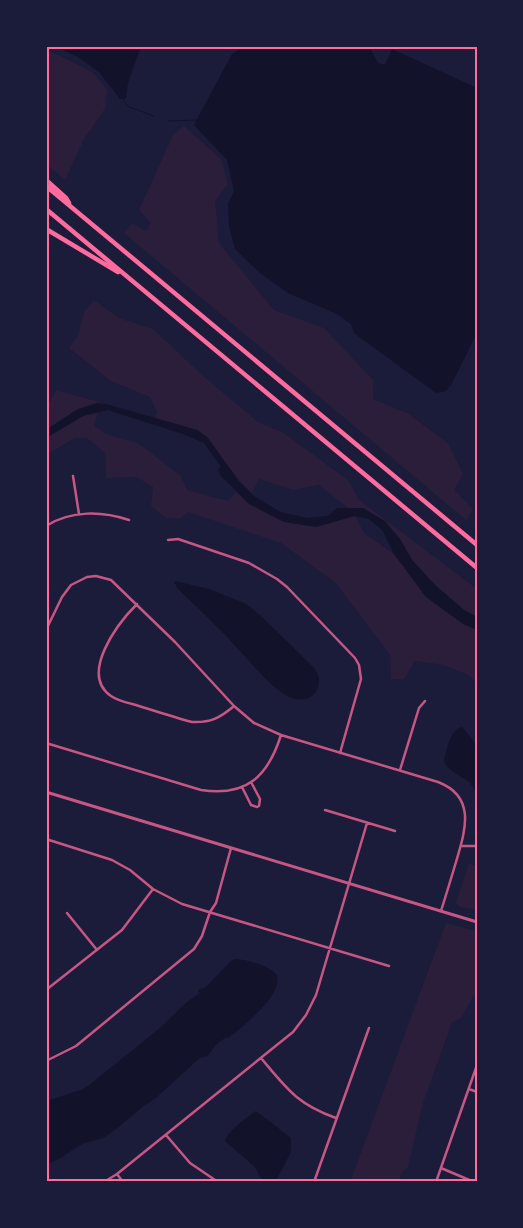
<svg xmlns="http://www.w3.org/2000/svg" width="523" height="1228" viewBox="0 0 523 1228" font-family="Literata,serif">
	<rect width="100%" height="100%" fill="#1b1b3a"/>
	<!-- green -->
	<path fill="#2a1e3b" d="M46,49L94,73L107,90L105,109L84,139L65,180L46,164Z
		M184,126L221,159L228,184L215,201L219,243L274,310L324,328L373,380V399L407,413L448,443L463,474L454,490L473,509L466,520L124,233L132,223L146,231L151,223L139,210L173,135Z
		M94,300L119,318L153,329L202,375L258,422L282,432L348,480L359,500L477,589V617L464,610L435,585L412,560L400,539L363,508H348L319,485L293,490L259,479L252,493L239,481L207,437L197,430L155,418L157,412L150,397L111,381L69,348L78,336L84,312Z
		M56,390L106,404C83,402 65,418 46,430V409Z
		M98,412L94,426L108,435L138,443L181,476L187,490L228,501L236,492L249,504L316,527L355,516L365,534L394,554L426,597L477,630V683L468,675L444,665L415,661L404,679H391L390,655L336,583L281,543L188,512L181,518H166L151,506L153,487L136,477L106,478L105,453L87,438H75L46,455V438L83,416Z
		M469,863L477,867V910L460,907L456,903Z
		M446,923L477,931V990L461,1018L452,1022L423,1103L408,1167L402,1172L398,1182H350Z"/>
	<!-- water -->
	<path fill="#12122b" d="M54,46H141L128,83L126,98L120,99L99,72L78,57Z
		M244,46H369L378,63L385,65L392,49L477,88V333L451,385L446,391L436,393L354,333L351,324L337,314L288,293L260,273L235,249L229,226L228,204L234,191L227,160L194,125L232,54Z
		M97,403L106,404L197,430L207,437L239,481L255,497L281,512L307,518L328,516L337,508H363L385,521L400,539L412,560L435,585L464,610L477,617V630L463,624L426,597L394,554L383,531L369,519L354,516L316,527L284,522L249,504L220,475L218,469L221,467L204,443L183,434L108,410L83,416L46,438V430L78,409Z
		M175,581L209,589L246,604L261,616L315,669C319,675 320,680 318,687C314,701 298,702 287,696C270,686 253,665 240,651C220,629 199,609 178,589L174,582Z
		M462,727L477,745V793C475,790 472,786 470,783C462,776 445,770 444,760C447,749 450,730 462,727Z
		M235,959C248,960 268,965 277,975C283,995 244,1025 230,1037C219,1039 214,1047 208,1056L200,1058L194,1063L156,1098L145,1105L116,1129L103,1138L82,1144L59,1159L46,1164V1101L81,1090L88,1086L160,1028L187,1002L200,993L198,990L206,987L231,961Z
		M256,1111L291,1138V1152L277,1179L274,1182H266L260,1177L255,1167L225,1141C229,1130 246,1118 256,1111Z"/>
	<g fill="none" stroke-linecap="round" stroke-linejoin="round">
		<!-- stream -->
		<path stroke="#12122b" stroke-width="1" d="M123,98L127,106L154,116
			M169,121L197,120"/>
		<!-- minor -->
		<path stroke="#c65784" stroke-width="2.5" d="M73,476L79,514
			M46,526C71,510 102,511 129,520
			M168,540L178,539L249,563L277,579L287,587L355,658L359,665L361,679L340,753
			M137,604C118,623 79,674 111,696C118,701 128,703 136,705C155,711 173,717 192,722C210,723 220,718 234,706
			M46,630L62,597L71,585L87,577L96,576L111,580L175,642L234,706L254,723L281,735L438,782C477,797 465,831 456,862C451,879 446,895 441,911
			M46,743L201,790C247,797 268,776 281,735
			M400,770L419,708L425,701
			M242,787L251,805L257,807L259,806L260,799L251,782
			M325,810L395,831
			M46,839L112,860L130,870L153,889L182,904L389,966
			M461,846H477
			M67,913L97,950
			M46,990L122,930L153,889
			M261,1058C287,1089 297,1104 336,1118
			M46,1061L76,1046L194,949L202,936L210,912L216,903L231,848
			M469,1089L477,1092
			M166,1135L190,1163L218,1182
			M441,1168L474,1182
			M117,1174L123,1182
			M104,1182L117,1174L293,1032L306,1015L316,995L367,823
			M314,1182L369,1028
			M436,1182L477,1065"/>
		<!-- tertiary -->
		<path stroke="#c65784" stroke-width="3" d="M46,792L477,922"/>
		<!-- motorway -->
		<path stroke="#ff6b9d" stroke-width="4.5" d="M46,180L66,198L69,203
			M46,186L477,545
			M46,209L477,568
			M46,229L118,272"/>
	</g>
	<!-- border -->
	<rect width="523" height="1228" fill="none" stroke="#1b1b3a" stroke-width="95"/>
	<rect x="48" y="48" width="428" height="1132" fill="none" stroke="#ff6b9d" stroke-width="2"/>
</svg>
